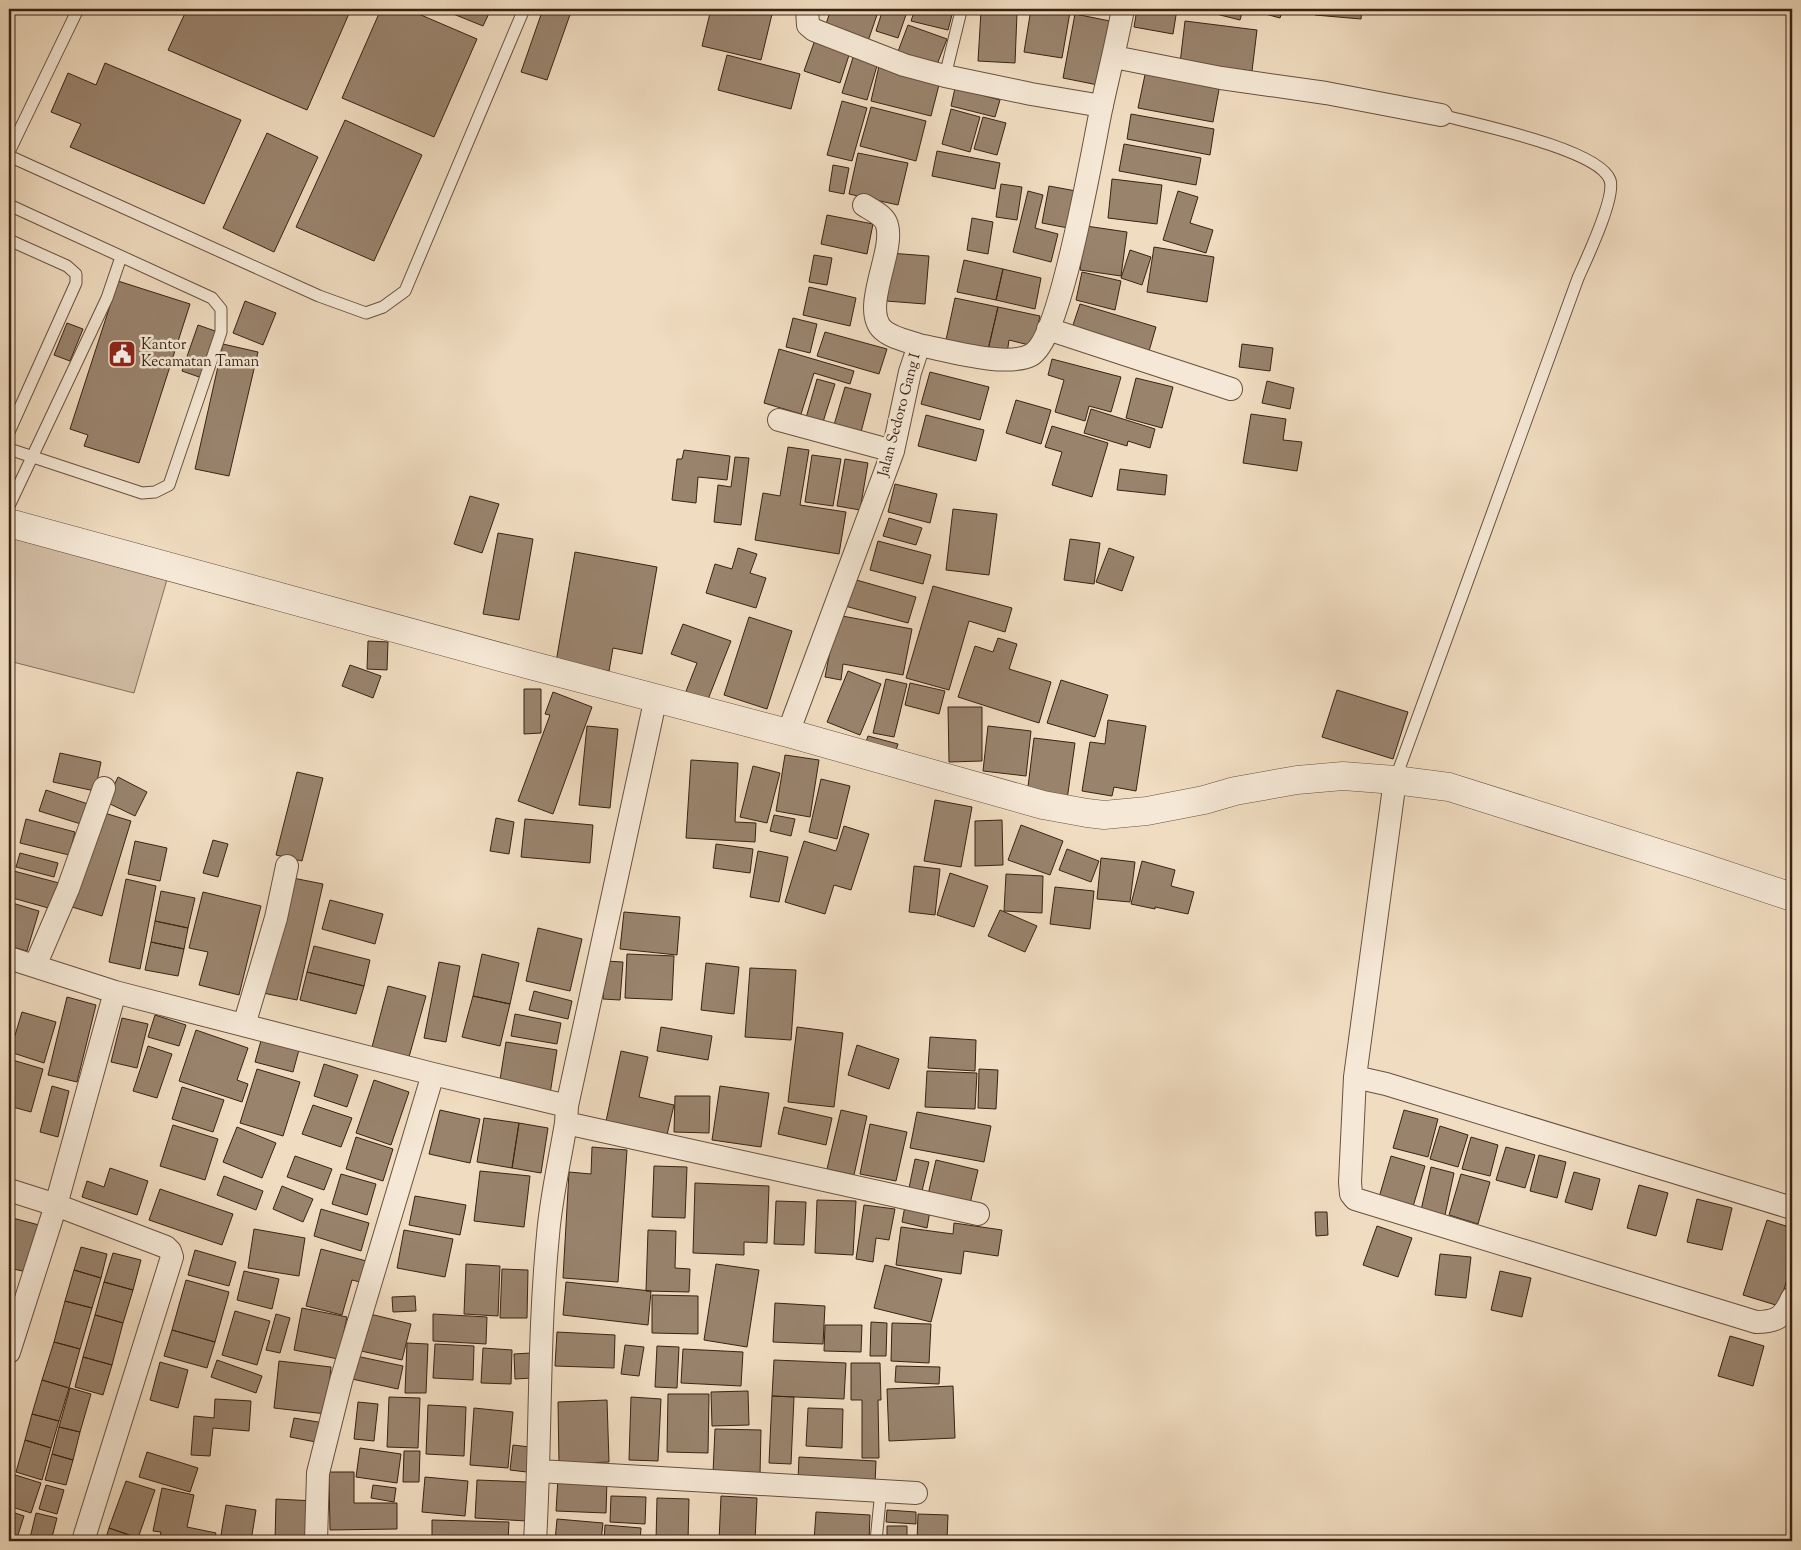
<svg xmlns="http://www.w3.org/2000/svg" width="1801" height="1550" viewBox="0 0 1801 1550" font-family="'Sorts Mill Goudy',serif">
	<rect width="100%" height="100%" fill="#f0dcc0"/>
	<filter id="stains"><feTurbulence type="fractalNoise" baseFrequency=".004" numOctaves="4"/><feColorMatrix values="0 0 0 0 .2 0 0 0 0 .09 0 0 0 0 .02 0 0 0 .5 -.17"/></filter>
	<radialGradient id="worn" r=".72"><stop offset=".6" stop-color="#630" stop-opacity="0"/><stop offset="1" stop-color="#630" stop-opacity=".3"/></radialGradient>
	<!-- green -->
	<path fill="#d1bca3" stroke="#866f5c" d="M9,530L168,576L134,693L9,661Z"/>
	<!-- building -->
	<path fill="#99836d" stroke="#3a2214" d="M182,9H351L307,110L168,50L186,11Z
		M381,9H407L477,39L434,137L342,98Z
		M441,9H491L483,26Z
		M543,9H572L547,80L521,72Z
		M711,9L773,10L761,60L702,46Z
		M831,9H879L867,44L824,30Z
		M883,9H908L898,38L876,31Z
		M915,9H942L953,11L948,30L911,21Z
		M1031,9H1050L1070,12L1062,58L1024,52Z
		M1137,9H1177L1173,34L1134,27Z
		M1204,9H1243L1240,20L1204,11Z
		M1247,9H1283L1280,18Z
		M1315,9H1362L1361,19L1315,15Z
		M1373,9H1408V11Z
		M981,11L1017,13L1015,63L978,61Z
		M1075,14L1110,21L1098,85L1063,78Z
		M1185,21L1257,30L1252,71L1180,63Z
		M908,25L947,39L936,67L897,54Z
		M816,37L851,49L840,83L804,71Z
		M855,51L879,59L867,100L842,93Z
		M727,55L800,74L791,109L718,90Z
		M105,63L241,120L204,204L70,147L81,124L51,112L68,73L96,85Z
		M879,66L940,81L931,116L871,101Z
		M1146,70L1220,84L1213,122L1138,108Z
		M955,88L1000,100L995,117L951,106Z
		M842,101L867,108L852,161L827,155Z
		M871,107L926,121L916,161L860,146Z
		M951,109L980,117L970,152L942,144Z
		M1131,114L1214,129L1210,155L1127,139Z
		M983,117L1006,123L997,155L974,149Z
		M345,120L422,155L374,261L296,227Z
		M267,133L318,157L274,252L223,228Z
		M1124,144L1201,158L1196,185L1119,171Z
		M937,151L1000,163L995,189L932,176Z
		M858,153L908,163L898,205L849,194Z
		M833,165L849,168L844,194L829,191Z
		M1112,179L1162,185L1157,224L1108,218Z
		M1001,184L1022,187L1017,220L996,217Z
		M1049,186L1076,191L1068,228L1042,223Z
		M1028,191L1043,195L1035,228L1058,234L1051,262L1013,252Z
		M1178,191L1198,197L1190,223L1213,230L1206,253L1163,240Z
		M827,215L873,224L867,254L821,244Z
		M972,218L993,222L988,254L967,250Z
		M1086,226L1127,232L1121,276L1080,270Z
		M1154,247L1214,257L1207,302L1147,292Z
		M1130,250L1151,257L1142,285L1121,278Z
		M889,253L929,256L925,304L886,301Z
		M814,255L832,258L827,285L809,282Z
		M964,260L1003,269L996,300L957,292Z
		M1003,269L1041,278L1035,309L996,300Z
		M1082,272L1121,281L1115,310L1076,300Z
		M118,281L190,304L139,463L84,446L88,435L70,429Z
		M809,287L856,298L850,326L803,315Z
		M955,298L998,307L988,350L946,340Z
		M245,301L276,313L263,345L233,333Z
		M1080,304L1156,327L1147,358L1070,334Z
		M998,307L1040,316L1033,346L1009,340L1007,354L988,350Z
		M793,318L817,324L810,353L786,347Z
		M67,323L83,329L70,361L54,355Z
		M198,325L218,332L202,378L182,371Z
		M825,332L887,349L879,374L817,356Z
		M223,344L258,352L229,476L195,469Z
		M1242,344L1273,348L1270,371L1239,367Z
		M779,349L854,371L850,384L814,373L801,414L764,403Z
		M1052,359L1121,377L1111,412L1089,406L1085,421L1055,412L1064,380L1048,375Z
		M930,372L989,387L980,420L921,404Z
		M1136,378L1173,387L1162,428L1126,418Z
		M817,379L835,384L823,422L806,418Z
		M1267,381L1294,388L1290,409L1262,403Z
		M845,387L871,394L861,432L834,425Z
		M1016,400L1051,410L1041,444L1006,433Z
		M1091,409L1155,429L1150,448L1128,441L1127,446L1084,433Z
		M1251,414L1286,419L1283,440L1302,442L1297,471L1243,463Z
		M926,415L984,430L976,461L918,446Z
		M1052,426L1108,443L1092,497L1052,485L1062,452L1045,447Z
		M788,447L809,450L800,505L846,512L839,554L755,540L763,493L780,496Z
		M684,450L730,456L727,480L698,477L696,503L672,500L677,459H682Z
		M812,455L841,459L833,506L805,502Z
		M735,457L749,458L741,525L714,522L718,485L731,487Z
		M845,459L868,463L860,510L837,506Z
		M1120,469L1167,475L1165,495L1117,490Z
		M895,484L937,494L930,523L888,512Z
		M470,496L499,504L482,553L454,544Z
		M953,509L997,514L989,575L946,570Z
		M889,518L922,528L916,545L883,536Z
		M498,533L533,539L519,620L483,614Z
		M1070,539L1100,543L1094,584L1064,580Z
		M878,541L931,555L923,584L870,570Z
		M738,548L757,554L750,573L766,578L756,608L706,593L715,564L732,569Z
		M1109,548L1134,557L1122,591L1096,582Z
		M575,552L657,567L642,654L613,648L609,671L556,662Z
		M853,579L916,597L908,623L845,606Z
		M933,586L1012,608L1005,632L969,621L949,690L906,678Z
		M837,615L912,629L903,675L843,664L841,680L825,677Z
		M749,617L792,631L767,709L724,695Z
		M683,624L731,641L705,707L683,699L697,663L671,654Z
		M998,638L1017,644L1009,669L1051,682L1039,723L958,697L975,646L993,652Z
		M368,641L388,642L387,670L367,669Z
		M350,665L381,676L373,698L342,686Z
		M848,671L881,684L860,735L827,722Z
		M886,679L907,684L894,737L873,733Z
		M1061,680L1108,695L1095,737L1047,723Z
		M910,683L945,691L939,714L905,705Z
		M524,689H541V733L524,734Z
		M1337,690L1408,712L1393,759L1322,737Z
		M553,692L592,707L553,814L518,801L550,715L545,714Z
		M948,707H982V761L949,762Z
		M1108,720L1146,726L1136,791L1114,787L1112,796L1082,791L1090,742L1105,744Z
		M587,726L618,729L610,808L579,805Z
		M988,726L1031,731L1026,776L983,771Z
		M868,736L898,744L893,760L863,751Z
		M1034,738L1075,743L1067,800L1027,795Z
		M60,753L101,762L95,791L53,782Z
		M785,755L819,760L810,817L776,811Z
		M691,760L738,763L735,822L756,823L755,842L686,838Z
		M753,766L780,773L767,823L740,817Z
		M297,772L323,778L302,861L276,855Z
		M118,777L147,792L135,816L106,802Z
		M821,779L850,786L837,839L809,832Z
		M46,790L91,805L84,825L39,811Z
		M935,800L972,807L961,867L924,861Z
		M101,812L131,821L102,916L72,907Z
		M774,815L795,819L791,836L770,831Z
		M496,818L514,822L509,854L490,851Z
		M26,819L75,832L69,855L20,843Z
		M525,819L593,825L590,863L521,857Z
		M1002,820L1003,865L975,866V821Z
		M1021,825L1063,841L1050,875L1008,860Z
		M844,826L869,834L851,890L834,885L825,914L785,902L804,841L836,851Z
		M213,840L228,844L218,877L203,873Z
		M135,841L167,848L160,881L128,874Z
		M716,844L753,849L750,873L713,868Z
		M1067,849L1099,861L1091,882L1059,870Z
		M758,851L788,857L779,902L750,897Z
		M20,853L58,863L54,877L16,867Z
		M1101,858L1135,862L1130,902L1097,899Z
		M1142,861L1175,870L1171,886L1194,892L1188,914L1155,907V909L1131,904Z
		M914,866L940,869L935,915L909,912Z
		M10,870L59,883L52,909L9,897Z
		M950,873L988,886L974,927L937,915Z
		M1006,874L1043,876L1042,913L1004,911Z
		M293,878L323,884L297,1000L263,993Z
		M126,879L156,886L140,969L109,962Z
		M1055,887L1094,891L1090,929L1050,924Z
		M161,891L195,898L188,928L155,921Z
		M203,892L261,906L239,995L199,985L208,952L189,948Z
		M330,900L383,914L375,944L322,929Z
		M9,902L39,911L27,951L9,946Z
		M1000,910L1037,926L1025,952L988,936Z
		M624,912L680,917L677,955L620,949Z
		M155,921L188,928L184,949L151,942Z
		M538,928L582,939L570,991L526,981Z
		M151,942L184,949L178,976L145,970Z
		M314,946L370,960L364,986L307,972Z
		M482,954L519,963L510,1004L473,996Z
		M627,954L674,956L672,1000L625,998Z
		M605,961L623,962L620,1000L603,999Z
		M439,962L460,966L446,1042L424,1038Z
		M706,963L739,967L734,1014L701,1010Z
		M750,968L796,970L791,1040L745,1037Z
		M307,972L364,986L356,1014L300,1000Z
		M388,986L426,996L409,1057L372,1047Z
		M534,991L572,1001L568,1019L529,1010Z
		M473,996L510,1004L500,1046L462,1037Z
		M67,997L96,1005L77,1082L48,1075Z
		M22,1012L56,1022L44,1063L10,1052Z
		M515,1014L561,1023L557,1044L511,1036Z
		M155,1015L186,1025L179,1046L148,1037Z
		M122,1018L148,1024L137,1068L111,1062Z
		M661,1027L712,1036L708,1060L657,1051Z
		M797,1027L843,1033L834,1107L788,1102Z
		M196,1030L248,1048L237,1080L248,1084L242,1102L179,1081Z
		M262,1037L300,1046L293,1072L255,1062Z
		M930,1037L976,1040L975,1071L928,1068Z
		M506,1042L557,1050L550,1094L499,1086Z
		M857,1045L899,1059L889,1089L848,1075Z
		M148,1046L172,1054L157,1098L133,1091Z
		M621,1051L648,1057L639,1097L674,1105L666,1139L605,1126Z
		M9,1059L43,1069L31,1112L9,1106Z
		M324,1064L358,1075L347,1107L314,1096Z
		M257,1069L300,1082L283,1136L240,1123Z
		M979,1069L998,1070L996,1109L978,1108Z
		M927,1071L977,1073L975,1109L925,1107Z
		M374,1080L409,1092L391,1145L356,1133Z
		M52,1086L69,1091L58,1137L40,1132Z
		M720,1086L769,1093L761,1147L712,1140Z
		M182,1087L224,1100L213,1132L172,1119Z
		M675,1096H710L709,1133L674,1132Z
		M313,1105L352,1118L341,1147L302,1134Z
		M784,1107L832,1118L826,1145L778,1134Z
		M440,1110L480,1119L470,1163L429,1154Z
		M841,1110L867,1116L854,1175L827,1169Z
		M1404,1110L1438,1119L1428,1157L1393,1148Z
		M917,1112L991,1126L984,1162L910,1148Z
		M484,1118L519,1123L512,1168L477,1162Z
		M519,1123L548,1128L541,1173L512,1168Z
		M870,1124L907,1132L896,1181L860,1174Z
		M173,1125L218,1139L205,1180L160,1166Z
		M1440,1126L1468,1135L1458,1167L1430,1159Z
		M237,1127L276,1143L262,1178L223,1162Z
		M356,1137L393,1149L383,1181L346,1169Z
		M1471,1137L1498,1145L1490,1176L1462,1169Z
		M592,1147L627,1150L618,1282L563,1278L569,1172L591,1174Z
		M1506,1147L1535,1155L1525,1188L1496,1180Z
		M1539,1155L1566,1162L1557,1198L1530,1191Z
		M295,1156L332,1169L324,1190L287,1177Z
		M1391,1156L1425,1166L1412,1210L1378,1201Z
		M915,1159L929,1162L922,1191L909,1188Z
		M936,1160L978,1170L969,1208L927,1199Z
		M654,1166L687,1167L685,1218L652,1217Z
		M1431,1167L1454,1173L1445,1215L1421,1210Z
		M110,1168L148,1181L137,1215L82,1197L87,1181L104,1187Z
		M480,1171L530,1176L524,1227L474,1221Z
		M1574,1172L1600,1179L1592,1210L1565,1202Z
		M341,1174L376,1184L367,1215L332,1204Z
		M1461,1174L1490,1182L1478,1224L1449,1215Z
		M224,1176L263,1191L256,1210L217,1195Z
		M695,1183L769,1186L767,1243L744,1242V1255L693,1253Z
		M1639,1185L1668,1193L1656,1236L1627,1228Z
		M282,1186L313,1199L303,1222L273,1209Z
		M160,1189L233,1214L222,1245L149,1220Z
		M415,1196L466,1205L460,1235L409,1225Z
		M1697,1199L1732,1208L1722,1250L1687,1242Z
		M817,1200L856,1201L853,1255L815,1253Z
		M776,1201L806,1202L804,1245L774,1244Z
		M864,1205L895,1209L889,1240L876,1238L873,1262L856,1259Z
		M905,1206L930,1211L927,1228L902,1222Z
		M321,1209L369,1223L361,1251L314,1236Z
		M1315,1212H1327L1328,1235L1316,1236Z
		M9,1217L39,1225L27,1272L9,1268Z
		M1767,1220L1792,1228V1263L1779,1306L1743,1295Z
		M954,1223L1002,1230L998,1256L964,1251L961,1274L896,1265L901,1227L953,1234Z
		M1377,1226L1412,1238L1398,1277L1363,1265Z
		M254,1229L305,1238L299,1276L248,1268Z
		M404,1230L453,1239L445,1277L397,1268Z
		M648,1230L676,1231L675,1268L690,1269L689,1292L646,1291Z
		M81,1247L107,1254L101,1278L74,1270Z
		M321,1249L374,1263L368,1284L352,1280L342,1315L306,1306Z
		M195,1250L236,1262L229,1286L188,1275Z
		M113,1253L141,1260L133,1290L104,1282Z
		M1440,1254L1471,1257L1466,1298L1435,1295Z
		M466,1264L500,1266L498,1316L464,1314Z
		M716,1264L759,1270L747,1347L704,1340Z
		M885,1265L942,1279L931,1322L874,1308Z
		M502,1269L528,1270L527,1318H500Z
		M74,1270L101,1278L92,1308L65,1301Z
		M244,1271L279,1279L272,1309L237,1300Z
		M1500,1271L1531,1278L1522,1317L1491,1310Z
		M186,1280L229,1292L215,1342L172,1330Z
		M104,1282L133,1290L123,1323L95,1315Z
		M566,1282L651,1291L648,1325L563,1315Z
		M9,1283L15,1286L9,1299Z
		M652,1295L698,1296V1334L652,1333Z
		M415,1296L416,1311L393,1312L392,1297Z
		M65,1301L92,1308L80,1349L54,1342Z
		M775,1303L825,1306L823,1344L773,1342Z
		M302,1308L347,1317L338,1359L294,1350Z
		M235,1311L270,1321L257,1365L222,1355Z
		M276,1314L290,1318L280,1353L266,1350Z
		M370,1314L411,1324L402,1360L361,1351Z
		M433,1314L487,1317L486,1344L433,1341Z
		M95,1315L123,1323L112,1365L83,1357Z
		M871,1322L887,1323L886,1356H870Z
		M892,1323L931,1324L929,1363L891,1361Z
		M825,1325H862L861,1352L824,1351Z
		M172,1330L215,1342L207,1368L164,1356Z
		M557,1332L615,1335L614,1368L555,1366Z
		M1730,1336L1764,1346L1753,1386L1718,1376Z
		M54,1342L80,1349L69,1388L42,1380Z
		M407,1343L428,1344L426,1393H405Z
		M435,1344L474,1346L473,1380L433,1378Z
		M625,1345L644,1347L639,1376L621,1374Z
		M657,1346L679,1347L677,1388L655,1387Z
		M483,1348L512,1350L511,1384L481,1383Z
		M683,1349L743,1352L741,1386L681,1383Z
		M531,1353L532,1378L515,1379L514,1354Z
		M356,1356L403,1366L398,1389L352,1379Z
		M83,1357L112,1365L103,1395L75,1387Z
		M217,1360L262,1376L256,1393L211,1377Z
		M774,1360L846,1363L844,1399L772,1396Z
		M279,1361L331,1367L326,1414L274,1408Z
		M160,1362L188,1370L178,1408L150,1400Z
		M851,1363H880L881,1400H878L879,1458H862V1400H851Z
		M896,1366L940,1367L939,1384L895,1382Z
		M42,1380L69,1388L59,1421L32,1414Z
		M953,1386L955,1438L889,1441L887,1389Z
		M70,1388L91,1394L80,1432L59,1427Z
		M748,1391L749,1425L712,1426L711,1392Z
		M668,1394H709L708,1453L667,1452Z
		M772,1396L794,1397L791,1464L769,1463Z
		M389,1397L420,1398L418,1448L387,1447Z
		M631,1397L661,1399L658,1461L629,1460Z
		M215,1399L251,1401L249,1431L213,1428L210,1456L191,1455L194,1416L214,1418Z
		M607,1400L609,1462L559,1464L558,1402Z
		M358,1402L378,1404L374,1441L354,1439Z
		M428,1405L466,1407L464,1456L426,1454Z
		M474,1408L513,1412L508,1468L470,1465Z
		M808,1408L843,1409L842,1448L806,1446Z
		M32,1414L59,1421L51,1448L25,1440Z
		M294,1418L324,1423L321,1443L290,1437Z
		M59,1427L80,1432L73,1460L52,1454Z
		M715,1429L761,1430L760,1475L713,1473Z
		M25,1440L51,1448L42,1480L16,1472Z
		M513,1445L538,1448L535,1473L510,1470Z
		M360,1448L401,1454L397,1483L356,1477Z
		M404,1451H420L419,1482H403Z
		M147,1452L198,1468L190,1492L139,1477Z
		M52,1454L73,1460L66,1485L45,1480Z
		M799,1457L876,1461L875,1484L798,1480Z
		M329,1472H354V1503H397V1529L330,1530Z
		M9,1473L41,1483L31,1513L9,1506Z
		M425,1477L468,1481L465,1516L422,1512Z
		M558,1478L607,1480L606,1513L556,1511Z
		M477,1480L529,1482L527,1521L475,1518Z
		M126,1481L155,1490L138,1538L109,1528Z
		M46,1485L64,1490L57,1514L39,1509Z
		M373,1485L396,1488L394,1502L371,1498Z
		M162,1488L194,1495L187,1527L216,1533L214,1541H159L161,1532L153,1531Z
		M611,1496L646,1497L645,1524L610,1522Z
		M721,1496L757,1498L755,1541H719Z
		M657,1498L689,1499L688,1541H656Z
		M276,1499L315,1501L314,1541H275Z
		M226,1505L256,1510L251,1541H220Z
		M887,1510L916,1512V1524L886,1522Z
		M9,1511L24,1516L16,1541L9,1539Z
		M816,1512L870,1515L869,1540L840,1538V1541H814Z
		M36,1513L57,1518L51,1541H42L30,1538Z
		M918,1514L948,1515L947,1541H917Z
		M557,1519L603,1523L601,1541H555Z
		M432,1520L509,1522L508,1541H432Z
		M605,1525L641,1528L640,1541H604Z
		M887,1526H907V1541H887Z
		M109,1528L138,1538L137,1541H105Z"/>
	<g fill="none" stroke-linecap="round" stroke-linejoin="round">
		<defs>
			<path id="service" d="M945,76L961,11
				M9,152L78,9
				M9,156L319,296L366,313L383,307L405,291L524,9
				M9,205L212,298L221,309V332L169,485L155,492L142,493L9,449
				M9,240L67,266L76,274V283L9,432
				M9,506L107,298L121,257
				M1395,780L1578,278C1586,260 1616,197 1610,180C1599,149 1474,124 1441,115
				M876,1541L881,1490"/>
			<path id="minor" d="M807,9L808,25L814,30L904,65L945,76L1031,94L1102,106
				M1114,57L1221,78L1326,93L1441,115
				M864,205C872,210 885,216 887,225C895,252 860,309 883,330C892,338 908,341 919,345
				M1048,329L1231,389
				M779,420L893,451
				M788,733L893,451L910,372L919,345C946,350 1006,368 1031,355C1062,338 1093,146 1102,105C1109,73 1117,41 1123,9
				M1395,780L1355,1077L1386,1084L1792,1208
				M9,958L115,992L433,1074L567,1106
				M35,966L68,889L104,788
				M244,1025L276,918L287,866
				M1355,1077L1350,1182L1351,1194L1355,1199L1756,1322C1777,1322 1784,1317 1792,1298
				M566,1123L978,1214
				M9,1190L56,1205L166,1247L170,1251L172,1257L83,1541
				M9,1352L56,1205L115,992
				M539,1471L916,1493
				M316,1541L318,1473L341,1381L433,1074
				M535,1541C541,1439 538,1337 548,1235C551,1197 560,1160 566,1123L567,1106L656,697"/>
			<path id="tertiary" d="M9,523L526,664L788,733L1043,805L1087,813L1104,815L1147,811L1204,800L1235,791L1297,780L1343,776L1395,780L1449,787L1696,865L1792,897"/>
		</defs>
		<!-- service casing -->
		<use href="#service" stroke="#68503f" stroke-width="13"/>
		<!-- minor casing -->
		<use href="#minor" stroke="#68503f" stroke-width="24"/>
		<!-- tertiary casing -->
		<use href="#tertiary" stroke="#68503f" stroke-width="29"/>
		<!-- service -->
		<use href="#service" stroke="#f5e8d6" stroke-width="11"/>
		<!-- minor -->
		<use href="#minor" stroke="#f5e8d6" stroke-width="22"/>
		<!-- tertiary -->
		<use href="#tertiary" stroke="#f5e8d6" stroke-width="28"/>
	</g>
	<!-- icons -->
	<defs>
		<symbol id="civic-square" viewBox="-11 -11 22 22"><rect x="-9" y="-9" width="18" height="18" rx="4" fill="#8f2418" stroke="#f5e8d6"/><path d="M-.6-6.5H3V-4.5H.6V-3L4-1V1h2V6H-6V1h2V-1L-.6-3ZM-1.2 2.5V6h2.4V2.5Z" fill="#fff"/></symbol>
	</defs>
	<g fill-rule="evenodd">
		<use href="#civic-square" x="106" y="338" width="32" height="32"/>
	</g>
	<g text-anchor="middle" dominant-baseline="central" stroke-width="5" stroke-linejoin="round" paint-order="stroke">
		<!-- poi labels -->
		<g font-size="15" fill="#3a2214" stroke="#f5e8d6" text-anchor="start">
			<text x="141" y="345">Kantor<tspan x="141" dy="17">Kecamatan Taman</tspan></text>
		</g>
		<!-- street labels -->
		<g font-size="15" fill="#3a2214" stroke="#f5e8d6">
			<text transform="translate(900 415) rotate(-75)">Jalan Sedoro Gang I</text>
		</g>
	</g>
	<!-- margin -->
	<rect width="1801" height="1550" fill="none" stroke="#f0dcc0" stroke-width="30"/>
	<rect x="10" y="10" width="1781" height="1530" fill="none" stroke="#3a2214" stroke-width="2.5"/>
	<rect x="15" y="15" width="1771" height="1520" fill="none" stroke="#3a2214"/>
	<rect width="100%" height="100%" filter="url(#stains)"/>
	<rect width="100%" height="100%" fill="url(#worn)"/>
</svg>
